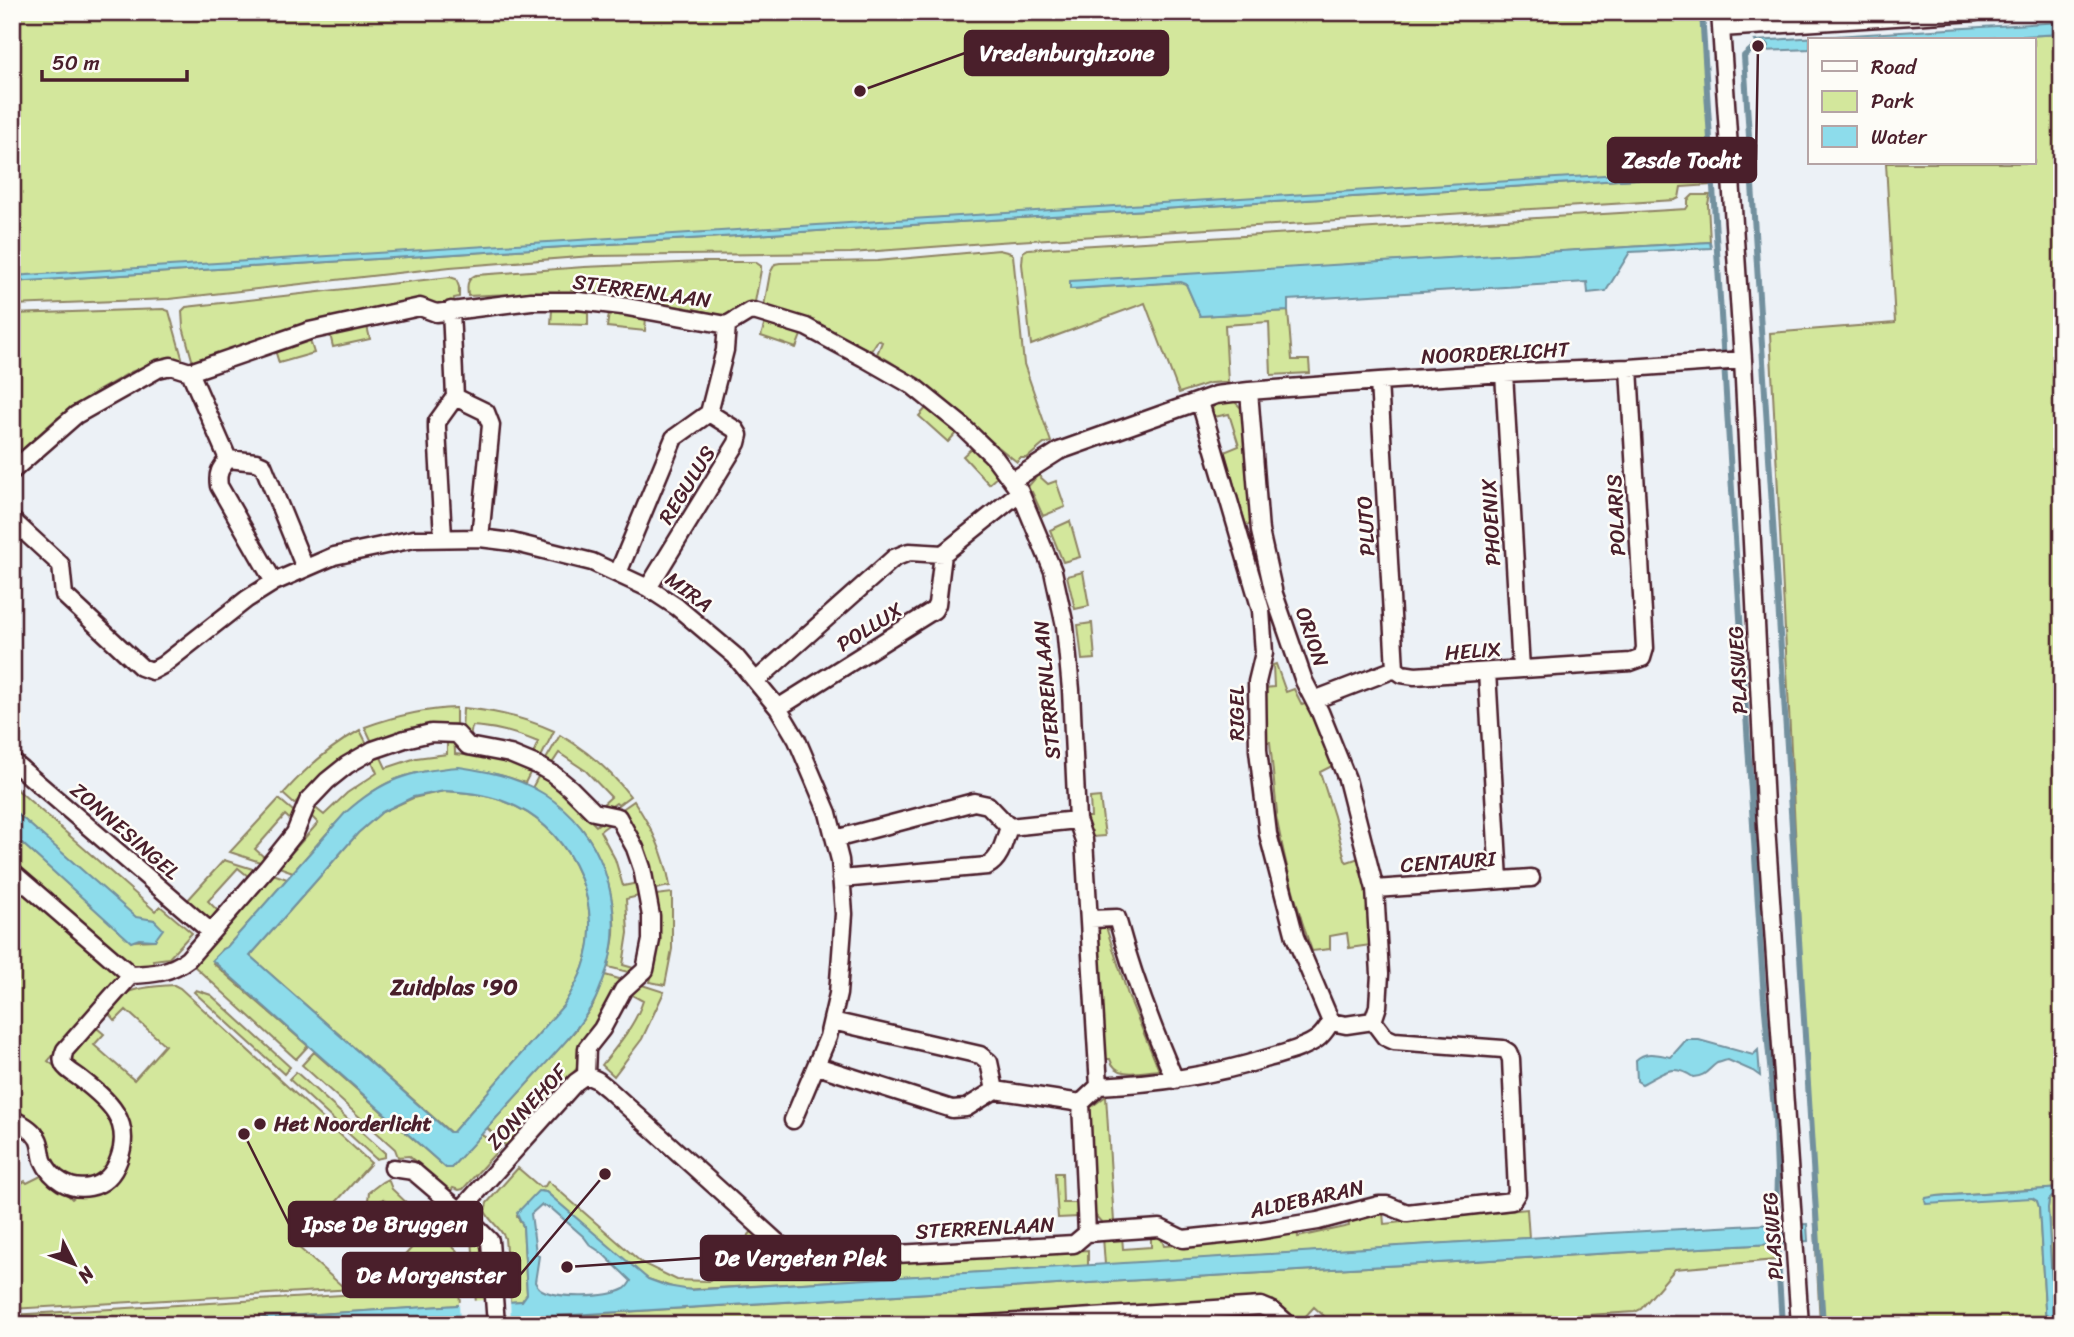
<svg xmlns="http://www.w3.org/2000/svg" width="2074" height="1337" viewBox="0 0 2074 1337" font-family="Sriracha,sans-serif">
	<rect width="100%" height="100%" fill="#ecf1f6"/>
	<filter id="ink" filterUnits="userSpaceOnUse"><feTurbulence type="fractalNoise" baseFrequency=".0143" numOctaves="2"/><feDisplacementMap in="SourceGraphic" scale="14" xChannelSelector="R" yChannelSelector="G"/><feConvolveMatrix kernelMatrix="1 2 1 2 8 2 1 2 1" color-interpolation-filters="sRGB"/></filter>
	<g filter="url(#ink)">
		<!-- green -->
		<path fill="#d3e79c" stroke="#8e8364" stroke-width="2" d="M12,12H1703L1713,170L1710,171L1711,185L1681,187L1679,198L1675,200L999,242L851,253L592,256L450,267L169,299L12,305V282L1683,176L1684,173L12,278Z
			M2062,34V1188L1937,1196L2032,1198L2037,1201L2039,1207L2046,1325H1820L1770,333L1895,323L1886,163H2034V40H1954Z
			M1693,195H1710L1708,204L1710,242L1070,282L1071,289L1181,282L1186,284L1200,316L1288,311L1292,360H1309L1310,373L1271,375L1269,322L1225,325L1228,382L1210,383L1179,393L1145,303L1031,345L1022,264L1023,252L1028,249L1686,209L1688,206V200Z
			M999,250L1011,253L1013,255L1024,364L1051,442L1044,444L1027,458H1020L1017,462C970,426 930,383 877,354L882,342L878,340L871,351L817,324L764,306L770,273L775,264L780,263L877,261Z
			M702,262H755L761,266V270L755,302L754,303L749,302L728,315H722C638,297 554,291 468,296C467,287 466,279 476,275L584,267Z
			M450,277L456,279L459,287V297L454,298L453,307L424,301L333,318L294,327L193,363L183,327L182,311L186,307Z
			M163,309L169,311L183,361L168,357L131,372L96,392L56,419L12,459V314Z
			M552,310L588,311V325L551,324Z
			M609,313L646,317L645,331L607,327Z
			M765,322L801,335L796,348L761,336Z
			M367,326L370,339L333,347L330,334Z
			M310,340L314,353L279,363L275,350Z
			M1218,402H1235L1243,410L1249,500L1252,524L1246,525L1224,452L1239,446L1229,414L1214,417L1212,409L1215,403Z
			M928,406L957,432L948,442L919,416Z
			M973,447L999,475L989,484L963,456Z
			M1038,475L1048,484L1056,481L1065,507L1043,516L1032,492L1027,493L1026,489Z
			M1070,521L1080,557L1063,562L1050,530Z
			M1083,572L1089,606L1075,609L1067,576Z
			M1092,623L1095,659L1082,660L1078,625Z
			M1276,664L1286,692L1294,689L1302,705L1308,703L1334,765L1320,772L1334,816L1345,860L1347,862L1359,858L1366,880L1371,945L1349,948L1347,933L1330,936V949L1312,951C1296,907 1285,862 1276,816L1277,813L1270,742H1265L1264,688L1274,687L1273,665Z
			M456,708V724C426,725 400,731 372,742L365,727C395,716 424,709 456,708Z
			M463,708C496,711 524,717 554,731L540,759L533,754L538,742C516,733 496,727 472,726L470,738L462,733Z
			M360,730L367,744L332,767L294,804L283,794C306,768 329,747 360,730Z
			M560,735C588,751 610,770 630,796L618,805L616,803L609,808L601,806L611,797L586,771L559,753L551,765L545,761Z
			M447,739C455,742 455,745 455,754L495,758L531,771L525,783C500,773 483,771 456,770C375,766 342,817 293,872L279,867L318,823L310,815L313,806L324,815L347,793L377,773L371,759L380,755L386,768L416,758L447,754Z
			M539,775L564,792L596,826L604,820L611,823L600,831L615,859L623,886L638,883L639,896L626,899L628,933L623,965L637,969L632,973L608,967C610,956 613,945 614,934C616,900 604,858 583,830C572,816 546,800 532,788Z
			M12,785L155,911L160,906L192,933L169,958L153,960L154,965L135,967L12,860V834L131,941L155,940L154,920L136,918L12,809Z
			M444,791C469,792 494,795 517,807C574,835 605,908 583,968C578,981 571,993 563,1006L453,1132H450L250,956L358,833L382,812L413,798Z
			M1100,797L1105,836L1092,837V831L1088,829L1083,817H1091L1090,798Z
			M279,799L299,816L296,825L285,815L255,849L266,859L263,863L230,852Z
			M634,801C652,828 665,854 670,886L655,889L645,853L621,810Z
			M224,860L256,870L249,877L238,868L208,901L219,912L210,921L187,901Z
			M273,874L287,879L227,947L222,949L213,963L308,1046L296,1059L194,966L195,963Z
			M12,879L115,971L118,978L115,985L48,1061L94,1096L116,1125L114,1160L100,1178L79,1183L57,1173L26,1117L12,1111Z
			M672,893V949L665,985L650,982C657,952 661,924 655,895Z
			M1109,923L1113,928L1107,930L1128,995L1159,1070C1142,1071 1116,1080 1110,1059H1105L1098,932L1103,924Z
			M605,975L619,979L606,1009L595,1027L581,1043L579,1066L508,1148L487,1128L575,1031L593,1005Z
			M639,984L664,992L642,1039L614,1076L602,1065C618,1045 635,1025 643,1001L630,994Z
			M174,985L180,988L371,1163L297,1246L342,1286L352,1276L357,1280L376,1256L392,1270L422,1236L383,1199L372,1210L368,1200L369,1192L382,1182L388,1179L392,1189L457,1251L458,1283L12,1309V1189L25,1181L27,1183L45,1174L72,1199L77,1195L97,1191C104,1179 127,1144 128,1132C130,1107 91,1082 74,1066L72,1053L93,1028L98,1029L104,1034L94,1045L134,1080L165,1045L126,1010L115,1021L109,1014C115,986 151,987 174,985Z
			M196,990L211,995L290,1067L284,1074L194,992Z
			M314,1052L446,1168H451L481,1134L499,1149L463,1189L459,1190L453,1188L450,1192L409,1156L398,1157L395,1149L302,1065Z
			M296,1072L385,1153V1157L376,1159L289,1079Z
			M1106,1096L1114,1222L1102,1223L1095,1215L1088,1113L1090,1108Z
			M518,1168L540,1187L545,1186L548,1181L642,1263L677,1280L709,1281L754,1229L797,1268L1088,1250V1266L681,1290L648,1279L637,1271L546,1192L541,1191L517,1216L523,1226L527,1294L522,1301L510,1302L505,1238C500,1227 490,1222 485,1211L487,1203Z
			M1055,1173H1062L1063,1203H1078L1079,1217L1058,1218Z
			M2062,1195V1325H2054L2048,1208L2049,1200L2052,1196Z
			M1527,1209L1529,1238L1105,1265L1103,1237L1122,1236L1123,1249L1151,1247V1235C1160,1235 1162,1239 1164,1246L1229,1242L1297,1231L1298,1237L1349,1226L1348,1219L1383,1212L1384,1224Z
			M472,1236C490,1250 485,1283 485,1305H476Z
			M1771,1244L1774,1247L1775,1260L1675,1269L1641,1309L1635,1312L1426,1325H1334L1314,1307L1304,1318L1292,1317L1273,1300L859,1325H512V1319L1089,1283Z
			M459,1288L460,1305L141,1325H12V1315Z"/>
		<!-- water -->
		<path fill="#8ddceb" stroke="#72909e" stroke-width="2" fill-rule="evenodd" d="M2062,22V34L1954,40H1810V49L1761,51L1755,41Z
			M1683,170V176L12,282V276Z
			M1710,242L1711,248L1630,252L1606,291L1588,293L1587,282L1288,300V311L1200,316L1186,284L1181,282L1070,289V281Z
			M459,767C493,772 526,779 554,801C609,843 628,919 602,983C599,991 596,1000 591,1007C576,1032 556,1052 537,1073C508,1105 480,1136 451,1168H446L212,960L223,949L227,947L345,813C383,779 409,771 459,767ZM444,791C469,792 494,795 517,807C574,835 605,908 583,968C578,981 571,993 563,1006L453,1132H449L250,956L358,833L382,812L413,797Z
			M12,809L136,917L154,920L163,929L155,940L139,939L131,942L12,834Z
			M1686,1040H1699L1753,1055L1758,1050L1760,1076L1753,1071L1728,1060C1727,1060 1718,1063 1717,1063C1707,1070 1707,1076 1693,1077C1672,1062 1662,1074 1642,1084L1637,1081L1636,1060C1646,1050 1659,1055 1671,1057Z
			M2062,1188V1195L2052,1197L2049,1200L2048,1208L2054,1325H2046L2039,1207L2037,1201L2032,1198L1926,1204L1925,1201L1926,1198L1937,1196Z
			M538,1191L546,1192L648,1279L667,1286L691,1290L1591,1234L1773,1224L1774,1215H1770L1771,1206H1779L1777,1221L1780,1225L1807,1224L1808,1241L1783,1243L1780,1249H1777L1771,1244L1089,1283L410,1325H141L522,1301L527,1294L523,1226L517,1213ZM541,1205L552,1209L584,1237L590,1245L602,1253L631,1281C629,1284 627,1288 624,1289C607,1298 559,1299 542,1290C538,1288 537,1286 535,1282L539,1256L536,1253L531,1214Z"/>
		<!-- pier -->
		<path fill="#ecf1f6" d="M510,1298L511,1322L460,1325L459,1302Z"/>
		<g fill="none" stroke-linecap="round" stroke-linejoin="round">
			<!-- stream -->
			<path stroke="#72909e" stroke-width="6" d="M1702,12L1764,1000L1775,1120L1777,1173L1776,1214
				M1766,46L1752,49L1744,56L1823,1325
				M1777,1243L1782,1325"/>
			<defs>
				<path id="minor" d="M1720,12L1743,360L1766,826L1800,1325
					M1721,28L1974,12
					M190,372L228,459C220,469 217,473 219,486L274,582
					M1504,373L1521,669
					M1379,381L1395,669
					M1249,391L1260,531L1274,594L1304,681L1320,712L1347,779L1375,889L1380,974L1378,1006L1373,1021
					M455,397L486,412L491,425L480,538
					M1200,402L1261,610L1264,653L1257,682L1258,750L1268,834L1295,937L1331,1022
					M228,459L256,462L263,465L305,568
					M12,471L76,415L158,369L171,366L190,372L309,331L420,307L436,313L531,301H578L622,306L727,325L750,311L757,312L806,327L864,358L913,386L960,424L995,458L1020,492L1053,571L1065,626L1071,690L1077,820L1084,840L1099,1086L1081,1103L1087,1233
					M1012,481L1059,451L1216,395L1249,391L1379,381L1504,373L1629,368L1743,360
					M12,520L61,565L64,595L141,667L152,671L163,665L247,599L274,582L334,556L414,539L480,538L512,542L592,562L648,588L677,607L735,656L778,708L797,740L828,813L840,860L844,914L838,994L828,1037L793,1120
					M443,537L437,429V422L455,397L451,310
					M618,573L674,438L709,413L725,350L727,325
					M648,588L737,443L739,435L736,430L709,413
					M1487,672L1499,880
					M757,680L894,558L909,552L943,554L1020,492
					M1314,700L1395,669L1402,674L1415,676L1631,662L1642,658L1645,648L1629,368
					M778,708L934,610L937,604L943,554
					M12,761L211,932
					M835,839L974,802L988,805L1009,827L1077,820
					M12,872L131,975C153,974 170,973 188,959L267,868L295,833L308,801L327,781L347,765L373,750L405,739L431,733L457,734L468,746L510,754L539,766L553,774L570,788L594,812L618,817L635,848L642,868L651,916V940L645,970L623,990L602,1029L587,1048L586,1075
					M841,879L987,866C1001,859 1004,841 1009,827
					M1375,889L1531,878
					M1090,919L1117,918C1132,974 1152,1027 1175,1080
					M832,1021L980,1055L989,1062L995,1090L1081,1103
					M817,1066L952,1109L966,1108L995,1090
					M586,1075L597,1080L608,1089L789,1253L807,1259L1074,1244L1087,1233
					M12,1119C21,1123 33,1130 38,1139C41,1144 41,1153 43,1160C51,1179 70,1191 90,1187C105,1184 114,1173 119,1159C133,1121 108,1100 81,1079C76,1075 67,1070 64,1065C61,1060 63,1055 65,1050L131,975
					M393,1168L413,1171L460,1211L490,1241L496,1325
					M460,1211L576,1082L586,1075
					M1087,1233L1160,1228L1183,1239L1251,1232L1318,1221L1379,1205H1387L1407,1213L1512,1201L1517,1193L1511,1059L1508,1052L1503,1049L1394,1041L1385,1037L1373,1021L1346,1025L1331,1022C1327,1028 1323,1035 1317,1039C1303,1049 1284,1053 1268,1058C1211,1076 1158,1083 1099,1086
					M972,1325L1261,1306L1273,1311L1289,1325"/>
			</defs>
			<!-- minor casing -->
			<use href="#minor" stroke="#4a1f2b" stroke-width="21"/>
			<!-- minor -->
			<use href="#minor" stroke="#fdfcf7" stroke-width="16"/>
		</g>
	</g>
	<!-- markers -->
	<circle fill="#4a1f2b" stroke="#fdfcf7" stroke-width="2.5" cx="260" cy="1124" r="7"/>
	<g text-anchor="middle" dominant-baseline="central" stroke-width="5" stroke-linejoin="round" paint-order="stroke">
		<!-- street labels -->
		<g font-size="21" fill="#4a1f2b" stroke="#fdfcf7">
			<text transform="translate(642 291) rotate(8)">STERRENLAAN</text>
			<text transform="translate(1495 353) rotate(-3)">NOORDERLICHT</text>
			<text transform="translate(687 485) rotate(-58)">REGULUS</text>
			<text transform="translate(1616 515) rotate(-93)">POLARIS</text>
			<text transform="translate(1491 522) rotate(-93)">PHOENIX</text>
			<text transform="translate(1366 526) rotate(-93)">PLUTO</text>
			<text transform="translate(689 592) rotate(37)">MIRA</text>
			<text transform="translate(870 627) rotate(-32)">POLLUX</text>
			<text transform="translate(1312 637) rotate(71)">ORION</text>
			<text transform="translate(1473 651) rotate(-4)">HELIX</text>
			<text transform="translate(1738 670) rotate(-93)">PLASWEG</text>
			<text transform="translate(1047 690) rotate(-95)">STERRENLAAN</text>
			<text transform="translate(1237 713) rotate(-90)">RIGEL</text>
			<text transform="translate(125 831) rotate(41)">ZONNESINGEL</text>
			<text transform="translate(1448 862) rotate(-4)">CENTAURI</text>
			<text transform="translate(527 1107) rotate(-47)">ZONNEHOF</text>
			<text transform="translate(1307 1199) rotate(-12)">ALDEBARAN</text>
			<text transform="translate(985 1228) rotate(-3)">STERRENLAAN</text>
			<text transform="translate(1773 1236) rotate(-94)">PLASWEG</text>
		</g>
		<!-- poi labels -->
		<g font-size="21" font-weight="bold" fill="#4a1f2b" stroke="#fdfcf7" text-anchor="start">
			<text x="274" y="1124">Het Noorderlicht</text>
		</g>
		<!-- neighbourhood labels -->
		<g font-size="23" font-weight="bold" fill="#4a1f2b" stroke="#fdfcf7">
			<text x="454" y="987">Zuidplas '90</text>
		</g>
	</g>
	<!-- callouts -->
	<path fill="none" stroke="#4a1f2b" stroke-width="2.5" d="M860 91L965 53M1758 46L1756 160M244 1134L289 1224M567 1267L701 1258M605 1174L520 1275"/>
	<g fill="#4a1f2b" stroke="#fdfcf7" stroke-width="2.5">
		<circle cx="860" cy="91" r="7"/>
		<circle cx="1758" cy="46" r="7"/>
		<circle cx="244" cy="1134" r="7"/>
		<circle cx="567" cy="1267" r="7"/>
		<circle cx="605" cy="1174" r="7"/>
	</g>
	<g fill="#4a1f2b" stroke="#4a1f2b" stroke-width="2.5">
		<rect x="965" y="31" width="203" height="44" rx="7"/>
		<rect x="1608" y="138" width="148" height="44" rx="7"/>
		<rect x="289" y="1202" width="193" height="44" rx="7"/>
		<rect x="701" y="1236" width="199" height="44" rx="7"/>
		<rect x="343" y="1253" width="177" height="44" rx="7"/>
	</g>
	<g font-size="23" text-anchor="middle" font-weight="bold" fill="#fff">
		<text x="1067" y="61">Vredenburghzone</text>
		<text x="1682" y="168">Zesde Tocht</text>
		<text x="385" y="1232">Ipse De Bruggen</text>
		<text x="801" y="1266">De Vergeten Plek</text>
		<text x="431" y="1283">De Morgenster</text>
	</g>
	<!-- margin -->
	<rect width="2074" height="1337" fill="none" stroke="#fdfcf7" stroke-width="42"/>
	<rect x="21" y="21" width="2032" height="1295" fill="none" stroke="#4a1f2b" stroke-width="2.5" filter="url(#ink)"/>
	<!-- legend -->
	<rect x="1808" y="38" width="228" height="126" fill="#fdfcf7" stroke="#b5a4a5" stroke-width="2"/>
	<rect x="1822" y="61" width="35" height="10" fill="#fdfcf7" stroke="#b5a4a5" stroke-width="2"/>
	<text x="1871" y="74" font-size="21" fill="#4a1f2b">Road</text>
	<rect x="1822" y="91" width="35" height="21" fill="#d3e79c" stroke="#b5a4a5" stroke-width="2"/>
	<text x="1871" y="108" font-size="21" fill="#4a1f2b">Park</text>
	<rect x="1822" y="126" width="35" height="21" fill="#8ddceb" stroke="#b5a4a5" stroke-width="2"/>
	<text x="1871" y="144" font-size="21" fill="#4a1f2b">Water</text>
	<!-- north arrow -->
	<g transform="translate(74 1264) rotate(132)" stroke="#fdfcf7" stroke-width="5" paint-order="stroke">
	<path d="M0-5L12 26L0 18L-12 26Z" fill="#4a1f2b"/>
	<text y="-10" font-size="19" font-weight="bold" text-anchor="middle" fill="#4a1f2b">N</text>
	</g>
	<!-- scale -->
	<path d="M42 70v10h145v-10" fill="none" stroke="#4a1f2b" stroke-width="3.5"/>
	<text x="52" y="70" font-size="21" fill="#4a1f2b" stroke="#fdfcf7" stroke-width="5" paint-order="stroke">50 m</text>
</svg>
